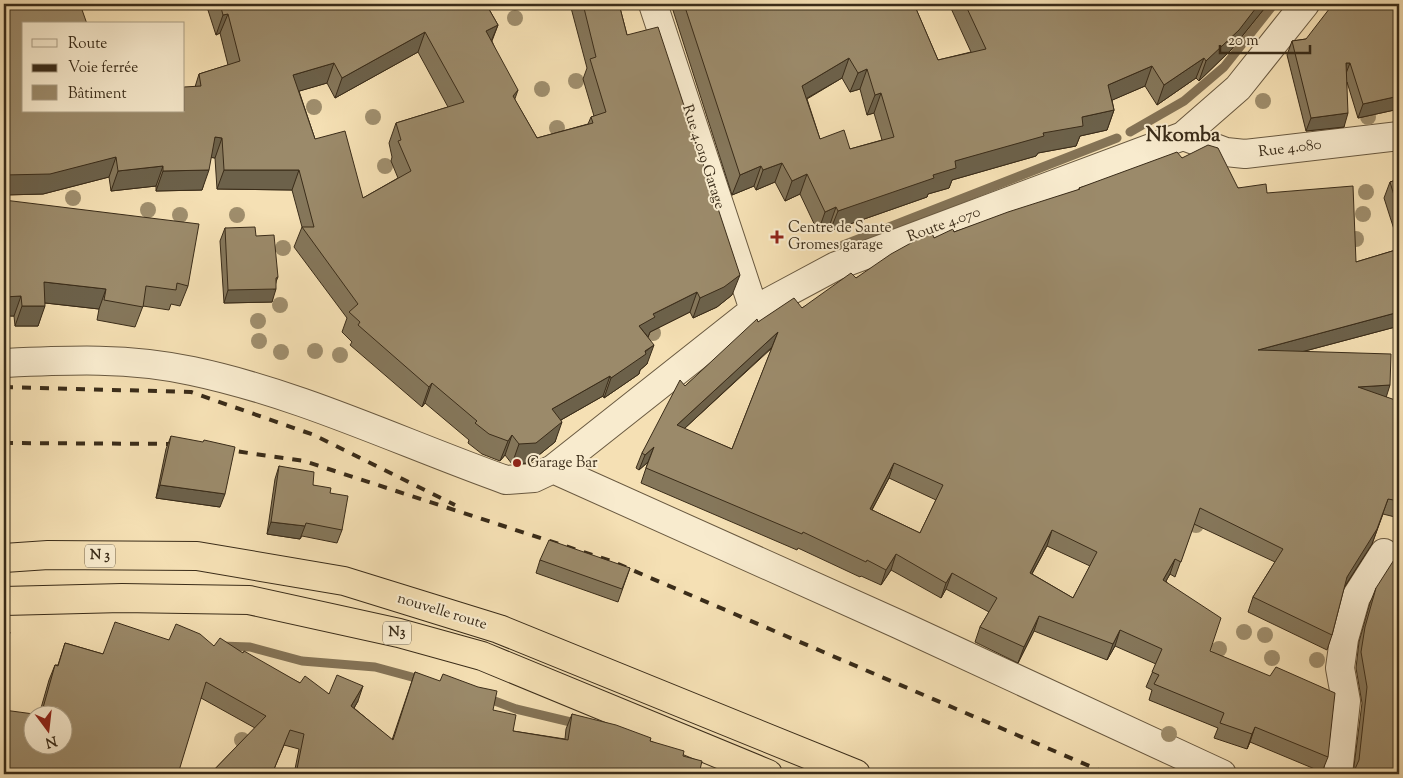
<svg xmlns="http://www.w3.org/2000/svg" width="1403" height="778" viewBox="0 0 1403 778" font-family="'Sorts Mill Goudy',serif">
	<rect width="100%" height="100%" fill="#f5e0b4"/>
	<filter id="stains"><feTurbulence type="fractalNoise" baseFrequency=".004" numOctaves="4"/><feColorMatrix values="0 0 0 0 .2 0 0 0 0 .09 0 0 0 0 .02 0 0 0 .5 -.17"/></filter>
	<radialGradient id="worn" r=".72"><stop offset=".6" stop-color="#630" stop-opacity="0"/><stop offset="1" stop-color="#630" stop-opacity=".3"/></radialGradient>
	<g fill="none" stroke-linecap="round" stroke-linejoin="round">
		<!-- stream -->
		<path stroke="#847356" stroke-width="9" d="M1130,132L1184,101L1224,67L1274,4
			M843,245L1117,138
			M220,646L250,647L302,661L375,667L423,680
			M484,697L516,709L579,724"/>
		<defs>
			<path id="minor" d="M653,4L754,310
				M1183,136L1226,152L1245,154L1399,136
				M4,363C68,360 129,357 192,371C301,394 402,443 506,480L534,478L553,469L754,310L836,266L1183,136L1238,88L1305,4
				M553,469L898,624L1222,774
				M1338,774L1346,701L1340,668L1344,639L1356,597L1384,553"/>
			<path id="highway" d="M4,558L48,555L197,556L344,581L499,629L856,774
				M4,601L122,598L249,600L399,633L482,656L768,774"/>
		</defs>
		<!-- minor casing -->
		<use href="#minor" stroke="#695940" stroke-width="30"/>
		<!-- highway casing -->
		<use href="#highway" stroke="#3a2c19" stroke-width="30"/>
		<!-- minor -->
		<use href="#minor" stroke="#f8ebce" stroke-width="28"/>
		<!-- highway -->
		<use href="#highway" stroke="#f5e0b4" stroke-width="28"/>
		<!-- rail -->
		<path stroke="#3a2c19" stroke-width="4" stroke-dasharray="9 9" stroke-linecap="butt" d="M4,387L191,392L314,435L455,505
			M4,443L181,444
			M221,449L304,461L611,561L1108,774"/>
	</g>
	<!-- trees -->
	<g fill="#9f8e6d">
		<circle cx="515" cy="18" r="8"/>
		<circle cx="576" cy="81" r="8"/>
		<circle cx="542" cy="89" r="8"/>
		<circle cx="1263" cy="101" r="8"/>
		<circle cx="314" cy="107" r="8"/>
		<circle cx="373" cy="117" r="8"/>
		<circle cx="1368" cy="117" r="8"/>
		<circle cx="557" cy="128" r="8"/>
		<circle cx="385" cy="166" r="8"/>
		<circle cx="1366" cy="192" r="8"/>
		<circle cx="73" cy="198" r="8"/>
		<circle cx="148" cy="210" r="8"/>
		<circle cx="1363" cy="214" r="8"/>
		<circle cx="180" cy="215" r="8"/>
		<circle cx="237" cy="215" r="8"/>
		<circle cx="1356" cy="239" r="8"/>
		<circle cx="283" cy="248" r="8"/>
		<circle cx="280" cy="305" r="8"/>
		<circle cx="258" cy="321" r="8"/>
		<circle cx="653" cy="333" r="8"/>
		<circle cx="259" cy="341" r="8"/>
		<circle cx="315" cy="351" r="8"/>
		<circle cx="281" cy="352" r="8"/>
		<circle cx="340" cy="355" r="8"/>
		<circle cx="1196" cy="525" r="8"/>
		<circle cx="1244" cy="632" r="8"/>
		<circle cx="1265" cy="635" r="8"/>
		<circle cx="1219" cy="649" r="8"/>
		<circle cx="1272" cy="658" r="8"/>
		<circle cx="1317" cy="660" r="8"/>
		<circle cx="1169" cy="734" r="8"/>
		<circle cx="242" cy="740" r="8"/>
	</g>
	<!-- wall -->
	<path fill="#85775b" stroke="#3a2c19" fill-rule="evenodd" d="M4,4L24,111L195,87L199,74L228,65L220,33L216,35L206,4H486L498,25L492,41L515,100L537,138L588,124L591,117L594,116L583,79L587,68L570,4H619L627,35L732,295L717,307L693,318L690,312L650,332L648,337L647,364L640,370L639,374L604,398L603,396L561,420L555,442L529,463L512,464L505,455L500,461L482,454L468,443L469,440L425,403L422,407L350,345L352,342L342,332L347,318L294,247L302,227L292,190L217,189L215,158L211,157L202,190L156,191V186L111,191L109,177L43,194L4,195ZM418,52L448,107L396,123L389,143L392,157L391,161L398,178L363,198L315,139L299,91L327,83L335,98Z
		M671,4H928L916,9L938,60L971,52L949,4H1268L1231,50L1199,81L1196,78L1157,105L1145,86L1112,100L1114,110L1107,130L1080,136L1076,146L1038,153L1036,156L952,180L949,188L928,194L927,197L830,231L829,227L818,232L800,194L785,201L775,182L756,190L754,186L732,195ZM842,78L850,92L860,89L867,115L874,113L882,140L850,149L820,139L807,99Z
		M1399,4V109L1358,118L1347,82L1344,127L1306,131L1287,55L1292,41L1306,39Z
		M1182,158L1238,188L1267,193L1356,262L1399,249V326L1305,351L1386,397L1397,407H1399V518L1383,514L1372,544L1344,588L1332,635L1327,650L1248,612L1253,597L1275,562L1194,524L1175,577L1170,574L1166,581L1210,651L1328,757L1322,772L1250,742L1247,749L1214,738L1218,728L1149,700L1152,690L1146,687L1156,664L1115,646L1107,660L1034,631L1018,663L975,642L980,627L989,612L946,589L941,598L891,570L881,585L861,576L860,577L798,548L797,550L641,483L648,462L639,470L636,468L642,453L685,386L758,322L802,308L856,278L934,238L954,232L1079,190V188ZM772,348L732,449L684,429ZM889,478L936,500L920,533L872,510ZM1047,546L1090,566L1073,598L1032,574Z
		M1399,179V245L1384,198L1390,182Z
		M4,200L188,286L180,306L171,304L169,310L143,306L135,327L97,320L99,309L45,303L38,326H15L14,316H4Z
		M225,228L256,236L276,282L272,302L224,303L220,241Z
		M171,436L220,507L156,498L166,449Z
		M279,466L313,485L330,493L342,530L337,543L302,536L300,539L267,534L275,479Z
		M540,560L630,568L618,602L536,573Z
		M1376,588L1399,774H1353L1362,703L1356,668L1359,642L1370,603Z
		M169,640L214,646L243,653L300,683L329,694L358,701L354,708L392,740L415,672L493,710L513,731L565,739L566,729L572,714L650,741L683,756L699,774H294L299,749L284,745L272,774H210L255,728L201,698L39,715L49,680L55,665H58L65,643L103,654Z"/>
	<!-- shaded-wall -->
	<path fill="#6c614a" stroke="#3a2c19" d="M907,4H928L903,14Z
		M1259,4H1268L1231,50L1199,81L1206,61Z
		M228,14L220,33L216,35L223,15Z
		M498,25L490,44L486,31Z
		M425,32L418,52L335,98L342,78Z
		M849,58L842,78L795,105L802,86Z
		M1204,58L1196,78L1157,105L1164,85Z
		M334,63L327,83L286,95L293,75Z
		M1346,63H1350L1345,76Z
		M1152,66L1145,86L1101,105L1108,85Z
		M867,69L860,89L850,92L858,73Z
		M518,90L511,110L513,96Z
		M881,93L874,113L867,115L875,95Z
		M1399,96V109L1358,118L1363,104Z
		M1114,110L1107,130L1080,136L1076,146L1038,153L1036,156L952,180L949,188L928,194L927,197L830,231L838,211L933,175L955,161L1043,133L1082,117Z
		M1348,113L1344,127L1306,131L1311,118Z
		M215,137L222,138L215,158L207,157Z
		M116,157L109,177L43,194L4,195V175Z
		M782,163L775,182L756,190L763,170Z
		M163,166L156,186L111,191L118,171Z
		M761,166L754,186L732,195L740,175Z
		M209,170L202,190L156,191L163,171Z
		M224,170H299L292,190L217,189Z
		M807,174L800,194L785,201L792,181Z
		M836,207L829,227L818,232L825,212Z
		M740,275L732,295L717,307L693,318L700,298Z
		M278,277L273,289H276L272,302L224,303L228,290Z
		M44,282L106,289L99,309L37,302Z
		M697,292L690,312L650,332L648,337L639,326L653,314Z
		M21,296L14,316H4V297Z
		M22,306H45L38,326H15Z
		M1399,312V326L1252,365L1258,350Z
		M778,332L772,347L671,441L677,425Z
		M654,345L647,364L640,370L639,374L604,398L611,378Z
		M610,376L603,396L545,429L552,409Z
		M432,383L425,403L422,407L429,387Z
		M1390,385L1385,401L1358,387Z
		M562,422L555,442L529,463L512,464L519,444Z
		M512,435L505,455L500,461L508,441Z
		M654,447L648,462L639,470L645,455Z
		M894,463L889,478L864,524L870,509Z
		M160,485L225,494L220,507L156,498Z
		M1388,499L1372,544L1341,592L1347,577Z
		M271,522L305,526L300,539L267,534Z
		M1052,530L1047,546L1024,588L1030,573Z
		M896,554L891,570L881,585L886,570Z
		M1175,559L1170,574L1158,595L1163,580Z
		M952,573L946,589L941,598L946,583Z
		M1039,616L1034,631L1018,663L1024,647Z
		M1120,630L1115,646L1107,660L1113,644Z
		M363,686L358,701L346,722L351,706Z
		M1255,727L1250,742L1247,749L1252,734Z"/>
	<!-- building -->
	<path fill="#9b8a6a" stroke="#3a2c19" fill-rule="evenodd" d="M4,4H80L87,24H24V111H184V87L201,86L199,74L240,61L228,14L223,15L220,4H486L498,25L486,31L518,90L513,96L537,138L593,123L591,117L606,112L590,59L596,57L583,4H619L627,35L658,27L740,275L724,287L700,298L697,292L653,314L655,317L639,326L654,345L645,351L646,354L611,378L610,376L552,409L562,422L536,443L519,444L512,435L508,441L489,434L475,423L477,421L432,383L429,387L358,325L360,322L349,312L358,304L302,227H314L299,170H224L222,138L215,137L209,170L163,171V166L118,171L116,157L50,174L4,175ZM425,32L464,102L396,123L401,140L398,141L411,171L363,198L345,131L315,139L293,75L334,63L342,78Z
		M684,4H914L938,60L986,49L965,4H1259L1239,30L1206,61L1204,58L1164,85L1152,66L1108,85L1114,110L1082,117L1083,126L1043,133L1044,136L955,161L956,168L933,175L934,178L838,211L836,207L825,212L807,174L792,181L782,163L763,170L761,166L740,175ZM849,58L858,73L867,69L875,95L881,93L894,137L850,149L844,130L820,139L802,86Z
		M1333,4H1399V96L1363,104L1350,63H1346L1348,113L1311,118L1292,41L1306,39Z
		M1208,145L1218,148L1238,188L1266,184L1267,193L1353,186L1356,262L1399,249V312L1258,350L1391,354L1390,385L1358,387L1398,401L1397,407H1399V501L1388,499L1377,529L1347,577L1332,635L1253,597L1283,549L1200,508L1181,562L1175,559L1163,580L1221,618L1210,651L1270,676L1276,667L1335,693L1328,757L1255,727L1252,734L1220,723L1224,713L1154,684L1159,675L1152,672L1162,649L1120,630L1113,644L1039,616L1024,647L980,627L997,598L952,573L946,583L896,554L886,570L867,560L866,562L803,532L802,534L646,468L654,447L645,455L642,453L680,380L685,386L757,319L758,322L794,298L802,308L851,273L856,278L891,254L920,238L932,233L934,238L953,229L954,232L1008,212L1080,189L1079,188L1177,152L1182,158ZM778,332L732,449L677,425ZM894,463L943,485L920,533L870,509ZM1052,530L1097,552L1073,598L1030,573Z
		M1399,179V212L1390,182Z
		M4,200L199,224L188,286L177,283L176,290L146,286L143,307L104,300L106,289L44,282L45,306H22L21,296L4,297Z
		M255,227L256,236L274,235L278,277L276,278V289L228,290L225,228Z
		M171,436L203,442L204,440L235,447L225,494L160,485Z
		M279,466L314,472L313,485L331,488L330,493L348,496L342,530L306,523L305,526L271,522Z
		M549,540L630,568L622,589L540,560Z
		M1399,552V774H1368L1355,769L1359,760L1367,687L1361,652L1365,627L1376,588Z
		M115,622L169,640L176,624L200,634L214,646L220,638L243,653L244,651L300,683L305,676L329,694L337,675L363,686L351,706L393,740L415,672L440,681L443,674L478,687L497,691L493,710L516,715L513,731L568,740L572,714L616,725L651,738L650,741L684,751L683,756L702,761L699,774H296L304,734L290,730L272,774H210L266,716L206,682L178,774H4V710L41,715L55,665L58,666L65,643L103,654ZM32,716H62V746H32Z
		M4,631L10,632L4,661Z"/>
	<!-- markers -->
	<g fill="#8f2418" stroke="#f8ebce" stroke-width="2">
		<path d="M774.5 229.5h5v5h5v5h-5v5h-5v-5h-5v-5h5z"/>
		<circle cx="517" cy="463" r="5"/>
	</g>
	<g text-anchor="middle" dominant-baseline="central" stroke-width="4" stroke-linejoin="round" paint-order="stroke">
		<!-- shield labels -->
		<g fill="#f8ebce" stroke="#73654f" stroke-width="1">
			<rect x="85" y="544.5" width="30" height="23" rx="4"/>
			<rect x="383" y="621.5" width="28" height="23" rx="4"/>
		</g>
		<g font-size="14" font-weight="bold" fill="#3a2c19">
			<text x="100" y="556">N 3</text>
			<text x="397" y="633">N3</text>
		</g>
		<!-- street labels -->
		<g font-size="15" fill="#3a2c19" stroke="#f8ebce">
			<text transform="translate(1290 149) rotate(-7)">Rue 4.080</text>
			<text transform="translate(703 157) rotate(72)">Rue 4.019 Garage</text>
			<text transform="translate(944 225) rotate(-20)">Route 4.070</text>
			<text transform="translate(442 612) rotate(17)">nouvelle route</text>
		</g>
		<!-- poi labels -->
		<g font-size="15" fill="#3a2c19" stroke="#f8ebce" text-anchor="start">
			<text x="788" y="228">Centre de Sante<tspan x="788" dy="17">Gromes garage</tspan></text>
			<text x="527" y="463">Garage Bar</text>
		</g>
		<!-- district labels -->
		<g font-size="20" font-weight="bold" fill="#3a2c19" stroke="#f8ebce">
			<text x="1183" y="136">Nkomba</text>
		</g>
	</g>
	<!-- margin -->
	<rect width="1403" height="778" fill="none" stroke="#f5e0b4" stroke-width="20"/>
	<rect x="5" y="5" width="1393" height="768" fill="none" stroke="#3a2c19" stroke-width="2.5"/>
	<rect x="10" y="10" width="1383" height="758" fill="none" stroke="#3a2c19"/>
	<!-- legend -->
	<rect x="22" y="22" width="162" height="90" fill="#f8ebce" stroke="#ac9f86"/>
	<rect x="32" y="39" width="25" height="8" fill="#f8ebce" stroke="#ac9f86"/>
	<text x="68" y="48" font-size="15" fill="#3a2c19">Route</text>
	<rect x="32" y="64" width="25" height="8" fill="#3a2c19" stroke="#ac9f86"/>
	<text x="68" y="72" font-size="15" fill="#3a2c19">Voie ferrée</text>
	<rect x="32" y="85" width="25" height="15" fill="#9b8a6a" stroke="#ac9f86"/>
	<text x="68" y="98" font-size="15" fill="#3a2c19">Bâtiment</text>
	<!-- north arrow -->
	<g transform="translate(48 730) rotate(165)"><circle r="24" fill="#f8ebce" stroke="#ac9f86"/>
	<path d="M0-4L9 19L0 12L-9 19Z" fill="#8f2418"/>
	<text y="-8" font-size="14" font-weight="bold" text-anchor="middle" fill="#3a2c19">N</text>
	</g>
	<!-- scale -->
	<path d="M1220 45v8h90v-8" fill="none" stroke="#3a2c19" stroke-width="2.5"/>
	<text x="1228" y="45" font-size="15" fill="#3a2c19" stroke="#f8ebce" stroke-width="4" paint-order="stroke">20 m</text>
	<rect width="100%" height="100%" filter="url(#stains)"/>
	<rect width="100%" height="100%" fill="url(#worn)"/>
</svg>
